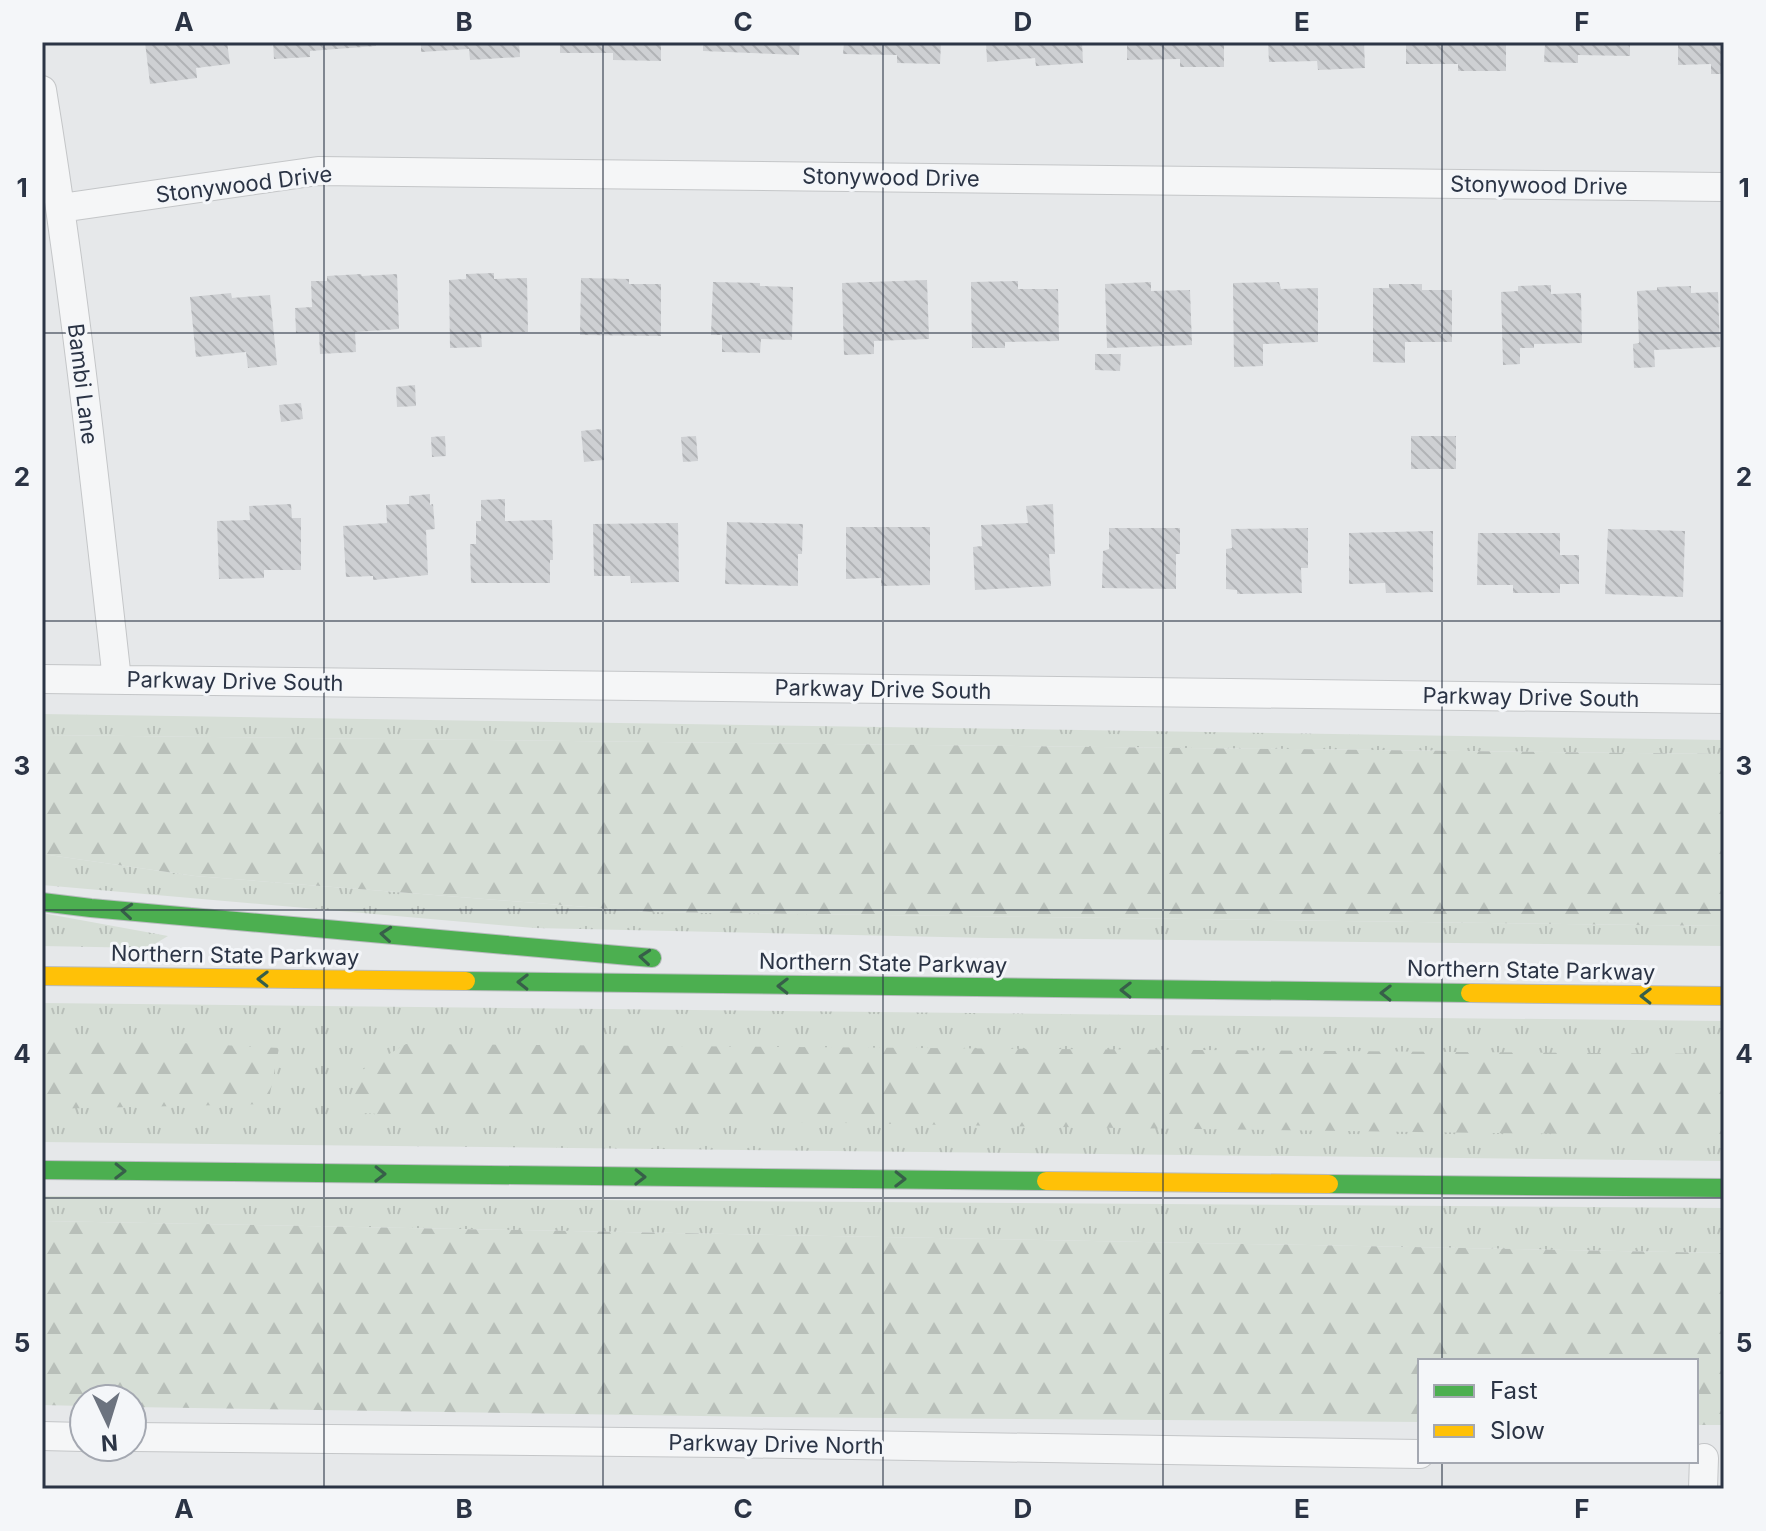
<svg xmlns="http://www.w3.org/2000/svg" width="1766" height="1531" viewBox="0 0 1766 1531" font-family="Inter,sans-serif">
	<defs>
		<pattern id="grass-tufts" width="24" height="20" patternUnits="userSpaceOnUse" patternTransform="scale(2)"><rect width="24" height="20" fill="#d6ded6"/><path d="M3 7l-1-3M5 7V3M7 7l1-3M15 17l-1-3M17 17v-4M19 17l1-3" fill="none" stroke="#b8bfb9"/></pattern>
		<pattern id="forest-firs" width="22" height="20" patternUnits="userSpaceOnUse" patternTransform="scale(2)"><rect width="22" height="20" fill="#d6ded6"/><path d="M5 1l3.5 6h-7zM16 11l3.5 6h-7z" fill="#b8bfb9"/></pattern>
		<pattern id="building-back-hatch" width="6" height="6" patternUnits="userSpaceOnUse" patternTransform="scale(2)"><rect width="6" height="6" fill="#ced0d3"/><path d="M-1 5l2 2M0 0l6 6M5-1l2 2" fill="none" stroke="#b1b3b6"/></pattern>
	</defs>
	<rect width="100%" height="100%" fill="#e6e8ea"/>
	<!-- grass -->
	<path fill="url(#grass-tufts)" d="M42,714L1724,740V754L42,735Z
		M42,854L195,876L650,912L1724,926V946L988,938L534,928L42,885Z
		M42,913L168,936L148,948L42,946Z
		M42,1003L1724,1021V1161L42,1142Z
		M42,1196L1724,1208V1253L42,1221Z"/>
	<!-- forest -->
	<path fill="url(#forest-firs)" d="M42,735L1724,754V926L650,912L195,876L42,854Z
		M42,1040L161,1042L279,1048L268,1104L42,1109Z
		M406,1044L1724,1054V1136L1120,1128L392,1115L348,1112L357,1073Z
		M42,1221L1724,1253V1425H1696V1361H1420V1422L764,1417L132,1407V1399H84V1406L42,1405Z"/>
	<!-- building -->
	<path fill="url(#building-back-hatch)" d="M145,42H227L230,64L196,68L197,78L150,84Z
		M273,42H376V46L310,51V57L274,59Z
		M421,42H519L520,57L470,60L469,49L421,52Z
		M560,42H661V61L613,60V53H560Z
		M703,42H800L799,55L703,51Z
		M844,42H941L940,64L897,63V55L843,54Z
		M986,42H1082L1083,63L1036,66L1035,58L987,62Z
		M1127,42H1224V67H1180V59L1127,60Z
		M1268,42H1364L1365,68L1318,70L1317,61L1269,62Z
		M1406,42H1506V71H1458V64H1406Z
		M1545,42H1630V56L1578,55V63L1544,62Z
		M1678,42H1724V74H1711V64L1678,65Z
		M494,273V279L527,278L528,332L481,333L482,347L450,348L449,280L466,279V274Z
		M361,274L362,276L397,274L399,329L355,332L356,352L320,354L319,332L296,333L295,308L312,307L311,281H327V276Z
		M581,278L629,279V284H661V336L580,335Z
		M927,280L929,339L874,341V354L844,355L842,283Z
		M1018,281V289H1058L1059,341L1005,342V348H972L971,282Z
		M713,282L760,283V286L793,287L792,340L761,339L760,353L722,352V335H711Z
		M1151,282V291L1190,290L1192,345L1107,348L1105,284Z
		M1279,282L1281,289L1318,288V342L1263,344V366L1234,367L1233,283Z
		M1389,284H1422V290H1452V342H1405V363L1373,362V288H1389Z
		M1551,285V294L1581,293L1582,343L1534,344V348H1520V364L1503,365L1501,292L1518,291V286Z
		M1691,286V293L1718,292L1720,347L1654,350L1655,367L1634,368L1633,344L1639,343L1637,291L1657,290V287Z
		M231,293L232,298L270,295L277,365L248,368L246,352L196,357L190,297Z
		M1095,354H1121L1120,371L1095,370Z
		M415,385L416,406L397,407L396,387Z
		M301,403L303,419L281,422L279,405Z
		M601,429L604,460L584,462L581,431Z
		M445,436L446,456L432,457L431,437Z
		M696,436L698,461L683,462L681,437Z
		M1411,436H1456V469H1411Z
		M430,494V505L433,504L435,529L426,530L428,575L373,580V576L346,577L343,526L387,523L386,505L409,504V496Z
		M505,499V521L552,520L553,560H550V583H471L470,544H476V521H481V500Z
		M291,504L292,518H301V570H264V578L219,579L217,521L250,520L249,506Z
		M1053,504L1055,554H1049L1051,586L975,590L973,547L982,546L981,525L1028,523L1026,506Z
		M727,522L803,524L802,554H798V586L725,584Z
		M678,523L679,582L631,583L630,576H594L593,524Z
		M846,527H930V585L881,586V578L846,579Z
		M1109,528H1180V554H1176V589L1102,588L1103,551L1109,549Z
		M1308,528V568H1301L1302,593L1237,594V590L1226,589V549L1232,548L1231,529Z
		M1608,529L1685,531L1683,597L1605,594Z
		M1433,531V592L1386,593L1385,583L1349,584V533Z
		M1478,533H1560V555H1579V584H1560V593H1513V585H1477Z"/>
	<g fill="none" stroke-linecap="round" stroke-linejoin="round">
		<defs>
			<path id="street" d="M42,90C74,286 95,483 117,680
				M61,208L318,171L1724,187
				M42,679L1724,699
				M42,1436L84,1437
				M132,1437L724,1443L1420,1454
				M1703,1489L1704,1458"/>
			<path id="fast" d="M42,902L91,908L652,958
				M466,981L1470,993
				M42,1170L1046,1181
				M1329,1184L1724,1188"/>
			<path id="slow" d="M42,976L466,981
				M1470,993L1724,996
				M1046,1181L1329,1184"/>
		</defs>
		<!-- street casing -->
		<use href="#street" stroke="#c4c6c8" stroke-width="30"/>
		<!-- fast casing -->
		<use href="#fast" stroke="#b8bbbf" stroke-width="20"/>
		<!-- slow casing -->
		<use href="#slow" stroke="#b8bbbf" stroke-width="20"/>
		<!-- street -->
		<use href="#street" stroke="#f5f6f7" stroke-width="28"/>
		<!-- fast -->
		<use href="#fast" stroke="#4caf50" stroke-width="18"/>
		<!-- slow -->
		<use href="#slow" stroke="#ffc107" stroke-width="18"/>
	</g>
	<!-- one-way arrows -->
	<defs><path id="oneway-chevron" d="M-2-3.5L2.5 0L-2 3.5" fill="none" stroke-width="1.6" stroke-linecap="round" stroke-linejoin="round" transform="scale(2)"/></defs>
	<g stroke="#375f49">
		<use href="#oneway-chevron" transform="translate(127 911) rotate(-175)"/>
		<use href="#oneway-chevron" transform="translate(386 934) rotate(-175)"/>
		<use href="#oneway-chevron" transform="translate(645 957) rotate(-175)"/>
		<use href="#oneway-chevron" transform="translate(263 979) rotate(-179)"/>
		<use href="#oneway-chevron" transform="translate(523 982) rotate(-179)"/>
		<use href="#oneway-chevron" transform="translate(783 986) rotate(-179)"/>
		<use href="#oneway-chevron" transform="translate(1126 990) rotate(-179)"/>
		<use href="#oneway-chevron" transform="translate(1386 993) rotate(-179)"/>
		<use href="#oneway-chevron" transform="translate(1646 996) rotate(-179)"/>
		<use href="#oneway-chevron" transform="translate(120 1171) rotate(1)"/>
		<use href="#oneway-chevron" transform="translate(380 1174) rotate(1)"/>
		<use href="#oneway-chevron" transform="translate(640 1177) rotate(1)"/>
		<use href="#oneway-chevron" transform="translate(900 1179) rotate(1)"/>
	</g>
	<!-- grid -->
	<path fill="none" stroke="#2b3445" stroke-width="2" stroke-opacity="0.55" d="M324,42V1489M603,42V1489M883,42V1489M1163,42V1489M1442,42V1361M42,333H1724M42,621H1724M42,910H1724M42,1198H1724M1442,1461V1489"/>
	<g text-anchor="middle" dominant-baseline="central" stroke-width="6" stroke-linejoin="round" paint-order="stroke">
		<!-- street labels -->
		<g font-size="22" fill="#2b3445" stroke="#f4f6f9">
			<text transform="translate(891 177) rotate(1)">Stonywood Drive</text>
			<text transform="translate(244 184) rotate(-7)">Stonywood Drive</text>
			<text transform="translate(1539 185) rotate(1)">Stonywood Drive</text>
			<text transform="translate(83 384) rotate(83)">Bambi Lane</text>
			<text transform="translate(235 681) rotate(1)">Parkway Drive South</text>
			<text transform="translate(883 689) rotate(1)">Parkway Drive South</text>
			<text transform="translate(1531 697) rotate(1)">Parkway Drive South</text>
			<text transform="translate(235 955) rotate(1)">Northern State Parkway</text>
			<text transform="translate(883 963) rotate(1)">Northern State Parkway</text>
			<text transform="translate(1531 970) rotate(1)">Northern State Parkway</text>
			<text transform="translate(776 1444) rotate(1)">Parkway Drive North</text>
		</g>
	</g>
	<!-- border -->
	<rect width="1766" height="1531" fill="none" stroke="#f4f6f9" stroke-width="88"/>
	<!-- legend -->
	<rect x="1418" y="1359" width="280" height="104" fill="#f4f6f9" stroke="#a4a8b1" stroke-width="2"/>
	<rect x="1434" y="1385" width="40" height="12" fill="#4caf50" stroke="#a4a8b1" stroke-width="2"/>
	<text x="1490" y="1399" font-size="24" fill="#2b3445">Fast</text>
	<rect x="1434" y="1425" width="40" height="12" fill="#ffc107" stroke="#a4a8b1" stroke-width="2"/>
	<text x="1490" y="1439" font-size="24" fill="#2b3445">Slow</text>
	<!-- north arrow -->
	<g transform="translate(108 1423) rotate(176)"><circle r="38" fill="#f4f6f9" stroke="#a4a8b1" stroke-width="2"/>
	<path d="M0-6L14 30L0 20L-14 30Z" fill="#6c737f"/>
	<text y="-12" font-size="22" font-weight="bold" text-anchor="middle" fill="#2b3445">N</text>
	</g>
	<rect x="44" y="44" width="1678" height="1443" fill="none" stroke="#2b3445" stroke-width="3"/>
	<g font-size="26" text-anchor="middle" font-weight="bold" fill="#2b3445">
		<text x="184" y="31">A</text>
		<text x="464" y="31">B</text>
		<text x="743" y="31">C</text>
		<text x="1023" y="31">D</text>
		<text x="1302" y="31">E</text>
		<text x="1582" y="31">F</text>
		<text x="22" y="197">1</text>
		<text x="1744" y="197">1</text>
		<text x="22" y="486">2</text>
		<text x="1744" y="486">2</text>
		<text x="22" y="775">3</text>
		<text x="1744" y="775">3</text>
		<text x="22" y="1063">4</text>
		<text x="1744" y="1063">4</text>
		<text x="22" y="1352">5</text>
		<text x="1744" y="1352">5</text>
		<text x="184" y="1518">A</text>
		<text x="464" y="1518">B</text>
		<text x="743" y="1518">C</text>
		<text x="1023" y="1518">D</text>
		<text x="1302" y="1518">E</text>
		<text x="1582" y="1518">F</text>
	</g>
</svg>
